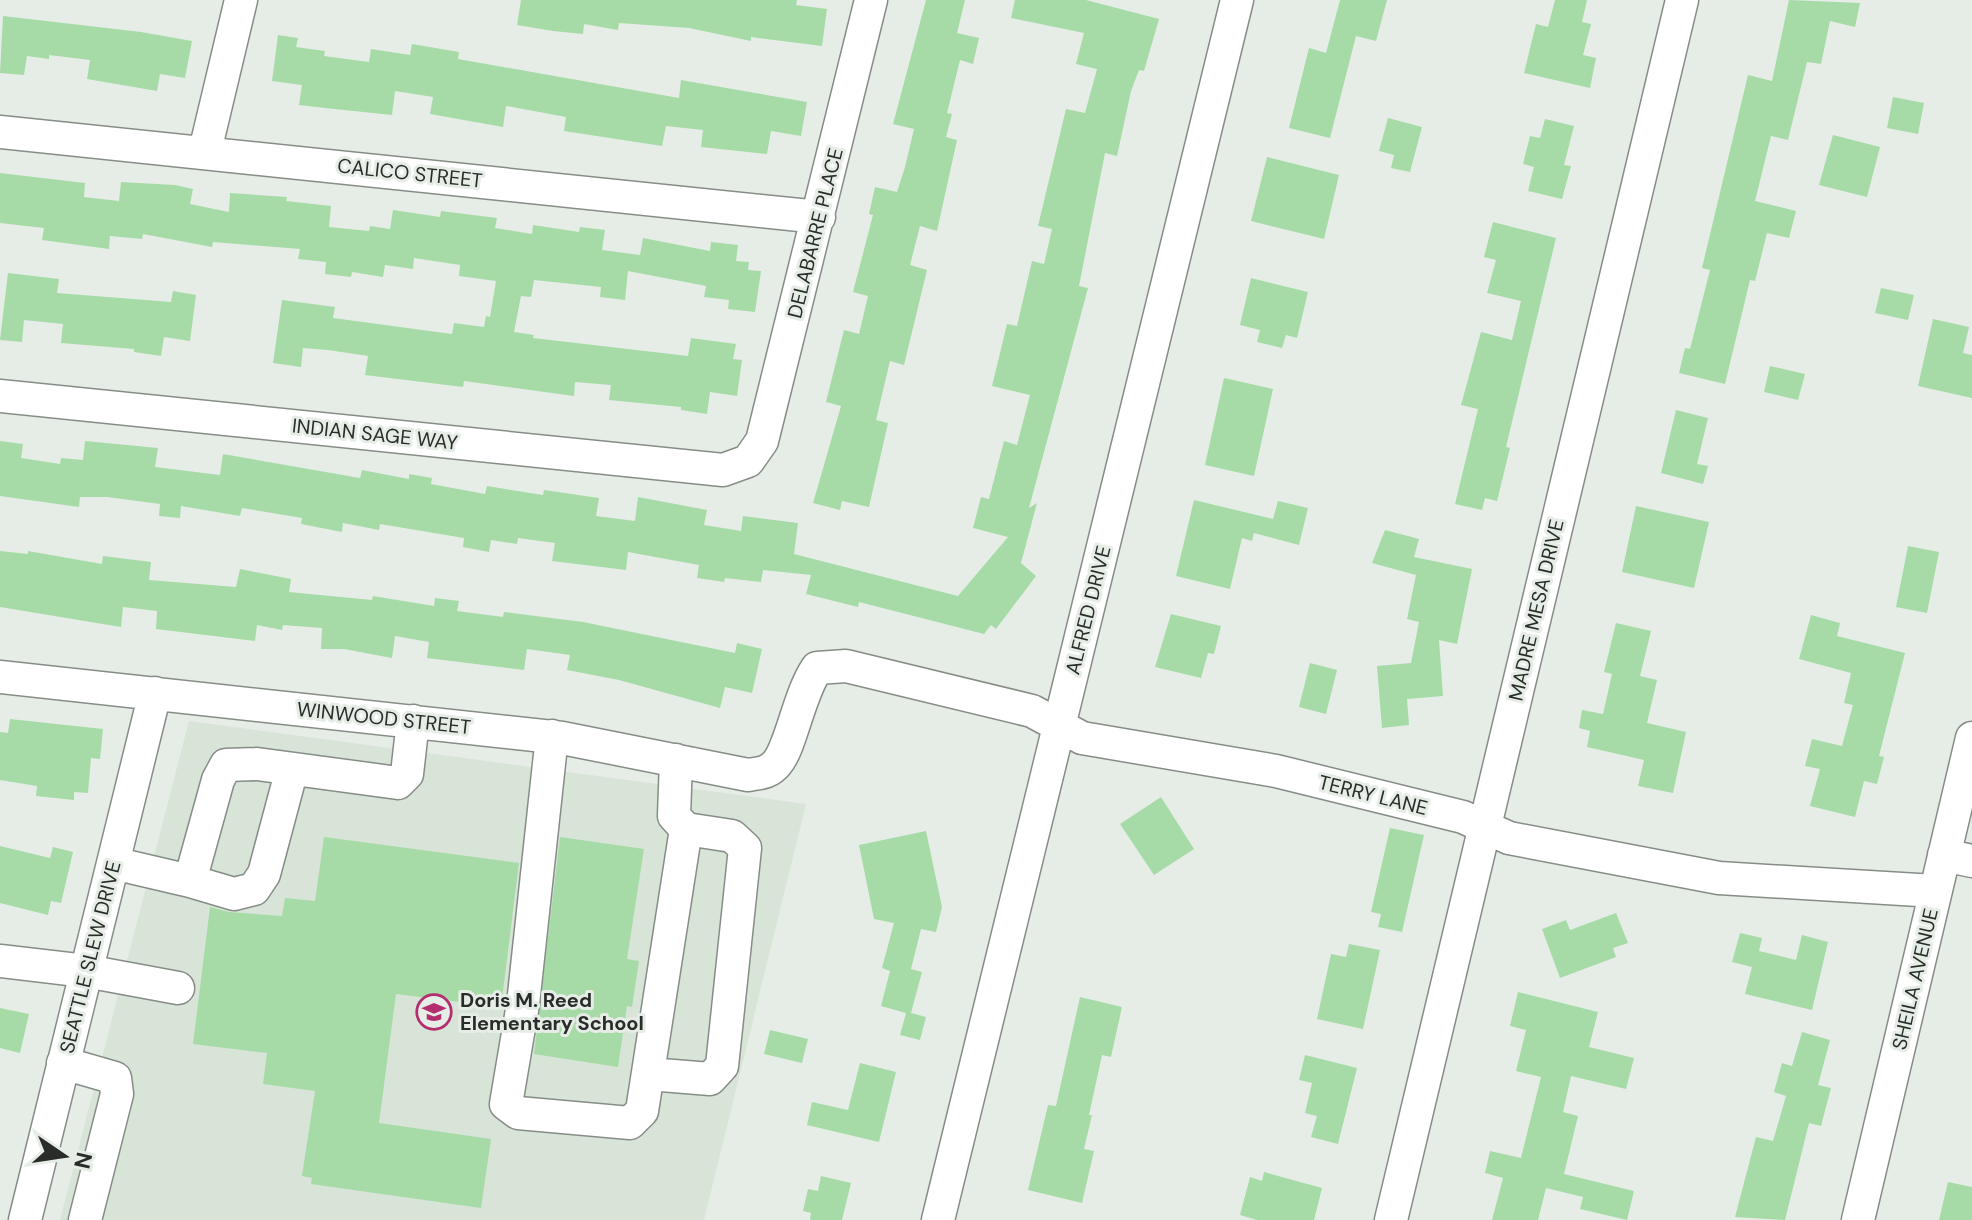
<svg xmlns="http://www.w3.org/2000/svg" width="1972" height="1220" viewBox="0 0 1972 1220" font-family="'DM Sans',sans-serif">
	<rect width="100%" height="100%" fill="#e6ede6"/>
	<!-- built -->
	<path fill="#d7e4d7" d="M189,721L806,804L704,1220H60Z"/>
	<!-- building -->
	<path fill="#a6dba8" d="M521,0H797L796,5L827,9L822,46L751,37V41L689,28L619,23L618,30L584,24L583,34L553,31L517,25Z
		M926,0H965L957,33L979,38L973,64L960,60L947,113L952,114L946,137L957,140L937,231L920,226L910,265L927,270L904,365L890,361L876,420L888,423L869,507L842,501L840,510L813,503L841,406L826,402L844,330L859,334L868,296L853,292L873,215L869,214L875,187L897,192L905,167L914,129L893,124Z
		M1015,0H1086L1159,19L1144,71L1139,70L1131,91L1117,156L1105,153L1079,286L1088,288L1029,508L1037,503L1021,563L1036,576L996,629L991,625L984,634L859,602L858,607L806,594L811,575L763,570L761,582L725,578L724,582L697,578L699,565L628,552L626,570L552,561L555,543L518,538L517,544L491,540L489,552L463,547L464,538L380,524L379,530L343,523L342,532L301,524L302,518L242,508L240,516L181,506L180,518L159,516L160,504L107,497H80L79,507L0,496V441L23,444L21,458L60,464L61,458L83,460L85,441L158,448L155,467L220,475L223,454L360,478L362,470L409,479V474L432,478L431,484L485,494L487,486L543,495L544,490L599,498L596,516L635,521L638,497L707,510L704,525L741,531L743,516L798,523L794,554L958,596L1008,537L973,528L981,497L989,499L1004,441L1017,445L1030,395L992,386L1007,324L1017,326L1032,261L1044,264L1052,229L1038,226L1066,109L1085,113L1097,69L1076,64L1084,33L1011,18Z
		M1340,0H1387L1376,41L1356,36L1330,138L1289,128L1309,48L1326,53Z
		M1555,0H1587L1582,22L1591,24L1583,55L1596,58L1590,88L1524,73L1536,24L1548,27Z
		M1789,0L1860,3L1855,27L1830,21L1821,64L1807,62L1788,140L1771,136L1755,201L1796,211L1789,238L1767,233L1755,281L1750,280L1725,384L1679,373L1685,348L1690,349L1710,270L1702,268L1748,75L1772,81Z
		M3,16L141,32L192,41L185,78L160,74L157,91L87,79L90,60L49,55V59L27,56L24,75L0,73Z
		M278,35L298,38L296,47L325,51L324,56L369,62L371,49L410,55L412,44L459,52L458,59L679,98L681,80L807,102L801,136L771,131L767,154L701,147L703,130L666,126L662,146L564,131L566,117L506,106L503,127L430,114L433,97L395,91L392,115L325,108L299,105L302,85L272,81Z
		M1893,97L1924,103L1918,134L1887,128Z
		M1388,118L1422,127L1410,172L1391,168L1394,155L1379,151Z
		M1545,119L1574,126L1564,165L1571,166L1562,199L1528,191L1534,167L1523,164L1530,136L1540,138Z
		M1833,135L1880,147L1867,197L1819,185Z
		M1267,157L1339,175L1324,239L1251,221Z
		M0,173L85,183L84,197L119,201L121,182L175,185L193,189L190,204L229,212L230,193L287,197L286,201L331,206L329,227L369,231L370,226L390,229L393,210L440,217L441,211L497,218L495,228L532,234L533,225L579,232L580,227L605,230L602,250L640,255L643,238L710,251L711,242L738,245L736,261L749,262L748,270L761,271L755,312L728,309L729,300L704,297L706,286L628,271L625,300L600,297L601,287L534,280L531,297L521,296L514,332L534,335L533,338L688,356L691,338L736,344L733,359L742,360L737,396L710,392L707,414L681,410V407L609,400L611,385L575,382L574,396L464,381L463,387L365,375L368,356L328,350L303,348L301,367L273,363L282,300L335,307L333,318L452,334L454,323L484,327L486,316L490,317L496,281L459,276L460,265L414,258L413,269L385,265L383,277L352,272L351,277L325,274L326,262L298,259L300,249L213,242L212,247L143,234L142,239L110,236L109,249L42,240L44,228L0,223Z
		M1493,222L1556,238L1506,447L1510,448L1497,501L1485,498L1482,510L1455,504L1478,409L1461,405L1481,332L1512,340L1521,301L1487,293L1496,260L1484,257Z
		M8,273L59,279L57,293L171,302L173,291L196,295L190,341L164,337L161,356L134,352V349L61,343L63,324L24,320L22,342L0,340Z
		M1251,278L1308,292L1297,338L1286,335L1282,348L1257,342L1260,330L1240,325Z
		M1881,288L1914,295L1908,320L1875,313Z
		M1933,319L1969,327L1963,353L1972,355V398L1918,386Z
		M1770,366L1805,374L1798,400L1764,392Z
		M1224,378L1273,389L1254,476L1205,465Z
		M1676,410L1708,418L1697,464L1708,466L1703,484L1661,473Z
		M1194,500L1273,519L1278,501L1308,508L1299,545L1254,533L1252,541L1242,538L1230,589L1176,576Z
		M1636,506L1709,522L1694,588L1622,572Z
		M1385,530L1419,539L1414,557L1472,569L1457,644L1439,640L1443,696L1407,699L1409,725L1382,728L1377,666L1411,663L1419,622L1407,619L1416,575L1372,563Z
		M1908,546L1939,552L1927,613L1896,607Z
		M0,551L28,554V551L102,564L103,556L151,562L149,580L236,587L240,569L291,579L289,592L372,600L373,596L434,606L435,598L459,601L457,611L503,617L504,612L583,622L735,653L737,643L762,649L752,693L725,687L720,708L619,680L567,670L570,655L527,649L524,670L427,658L429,642L395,636L392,658L344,649H321L322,628L283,625L282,630L257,625L255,641L156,629L157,611L123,607L121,627L0,607Z
		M1171,614L1221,626L1214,654L1208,653L1201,678L1155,667Z
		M1811,615L1840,623L1837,636L1905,653L1879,756L1884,757L1877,784L1864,781L1855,817L1810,806L1820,769L1805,766L1812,739L1842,746L1853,705L1844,703L1851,673L1799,659Z
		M1616,623L1651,631L1640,676L1657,680L1647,723L1686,732L1673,793L1638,786L1644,760L1587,747L1590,731L1579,728L1582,710L1603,714L1612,674L1604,672Z
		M1310,663L1337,670L1326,714L1299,707Z
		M10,719L103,729L100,759L91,758L88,793L74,792V800L36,796L37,786L0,780V732L8,733Z
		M1161,797L1194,849L1154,875L1120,824Z
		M1390,828L1424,835L1402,932L1378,927L1381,914L1371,912Z
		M926,831L942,907L936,932L921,929L911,969L922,972L911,1013L926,1017L920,1040L900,1035L906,1013L881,1006L890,971L882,968L894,923L874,919L859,845Z
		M324,837L519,863L501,1007L396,994L379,1123L491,1139L481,1208L311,1184L312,1178L302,1176L315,1091L263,1084L267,1053L193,1044L210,907L229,912L282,916L285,898L315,901Z
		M560,837L644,849L627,959L639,961L632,1007L627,1006L618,1067L534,1054Z
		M0,846L50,858L53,847L73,852L61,903L51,901L48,915L0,903Z
		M1616,913L1628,943L1613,948L1616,957L1560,978L1542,929L1566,920L1570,930Z
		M1740,933L1762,938L1759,951L1796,960L1802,935L1828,942L1812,1010L1745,994L1752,967L1732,962Z
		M1349,944L1380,950L1363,1029L1317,1019L1331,954L1346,957Z
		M1518,992L1598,1012L1589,1047L1634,1058L1626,1089L1571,1076L1563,1112L1578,1116L1564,1174L1634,1191L1627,1220L1580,1209L1583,1197L1546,1188L1538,1220H1492L1503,1178L1485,1173L1490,1151L1521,1158L1541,1077L1516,1071L1526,1030L1510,1026Z
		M1080,997L1122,1007L1111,1057L1102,1055L1089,1115H1092L1084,1149L1094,1151L1082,1203L1028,1190L1048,1105L1056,1106Z
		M0,1008L29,1014L20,1053L0,1048Z
		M770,1030L808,1039L802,1063L764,1054Z
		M1802,1032L1830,1040L1818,1085L1831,1088L1821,1126L1809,1123L1785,1220L1735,1217L1756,1137L1773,1141L1786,1096L1774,1092L1782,1063L1792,1066Z
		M1305,1055L1357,1068L1338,1144L1311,1137L1317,1116L1305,1113L1312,1083L1299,1080Z
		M860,1063L896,1072L879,1142L807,1125L812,1102L848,1110Z
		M1264,1172L1322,1188L1314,1220H1257L1240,1215L1250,1177L1262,1181Z
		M821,1176L851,1183L842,1220H810L811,1213L803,1211L808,1189L818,1191Z
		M1948,1182L1972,1187V1220H1939Z"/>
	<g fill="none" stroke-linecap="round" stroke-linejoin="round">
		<defs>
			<path id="minor" d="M0,132L819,217
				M205,151L241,0
				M0,396L723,470L748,461L762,441L871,0
				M0,677L562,738L748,775C760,773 769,773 777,763C791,747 799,694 817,668L846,666L1032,711L1082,738L1276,771L1463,817L1509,838L1719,878L1935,891
				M552,736L523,1004L506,1104L518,1113L630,1123L642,1111L686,829L674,816L676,760
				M1944,855L1972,861
				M113,863L190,881L218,780L226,765L257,764L398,783L407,774L413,721
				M190,881L234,894L254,889L264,874L292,769
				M0,961L86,971L178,988
				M63,1063L115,1078L117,1094L85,1220
				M649,1074L710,1079L722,1066L745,848L732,836L686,829
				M25,1220L155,693
				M938,1220L1237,0
				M1391,1220L1682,0
				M1858,1220L1972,738"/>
		</defs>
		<!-- minor casing -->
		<use href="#minor" stroke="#868d86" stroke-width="35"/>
		<!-- minor -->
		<use href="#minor" stroke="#fff" stroke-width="32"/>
	</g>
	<!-- icons -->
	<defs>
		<symbol id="school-ring" viewBox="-11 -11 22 22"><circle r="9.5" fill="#e6ede6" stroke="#b42d6f" stroke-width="1.5"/><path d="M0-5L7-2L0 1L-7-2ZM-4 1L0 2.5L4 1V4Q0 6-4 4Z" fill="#b42d6f"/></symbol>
	</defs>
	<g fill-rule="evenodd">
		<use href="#school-ring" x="414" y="992" width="40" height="40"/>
	</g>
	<g text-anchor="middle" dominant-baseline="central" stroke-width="6" stroke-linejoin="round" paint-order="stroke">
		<!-- street labels -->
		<g font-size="20" fill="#292c29" stroke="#e6ede6">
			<text transform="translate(410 173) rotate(6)">CALICO STREET</text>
			<text transform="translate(815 233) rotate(-76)">DELABARRE PLACE</text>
			<text transform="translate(375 434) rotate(6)">INDIAN SAGE WAY</text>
			<text transform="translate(1088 610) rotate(-76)">ALFRED DRIVE</text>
			<text transform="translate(1536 610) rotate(-77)">MADRE MESA DRIVE</text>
			<text transform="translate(384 718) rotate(6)">WINWOOD STREET</text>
			<text transform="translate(1373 795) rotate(14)">TERRY LANE</text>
			<text transform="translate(90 957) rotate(-76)">SEATTLE SLEW DRIVE</text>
			<text transform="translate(1915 979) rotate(-77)">SHEILA AVENUE</text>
		</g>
		<!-- poi labels -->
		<g font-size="20" font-weight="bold" fill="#292c29" stroke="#e6ede6" text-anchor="start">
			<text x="460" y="1000">Doris M. Reed<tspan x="460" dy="23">Elementary School</tspan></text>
		</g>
	</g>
	<!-- north arrow -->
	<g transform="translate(64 1156) rotate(103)" stroke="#e6ede6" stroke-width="6" paint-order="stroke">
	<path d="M0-6L14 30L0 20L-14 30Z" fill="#292c29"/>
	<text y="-12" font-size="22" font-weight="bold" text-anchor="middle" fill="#292c29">N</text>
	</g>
</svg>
